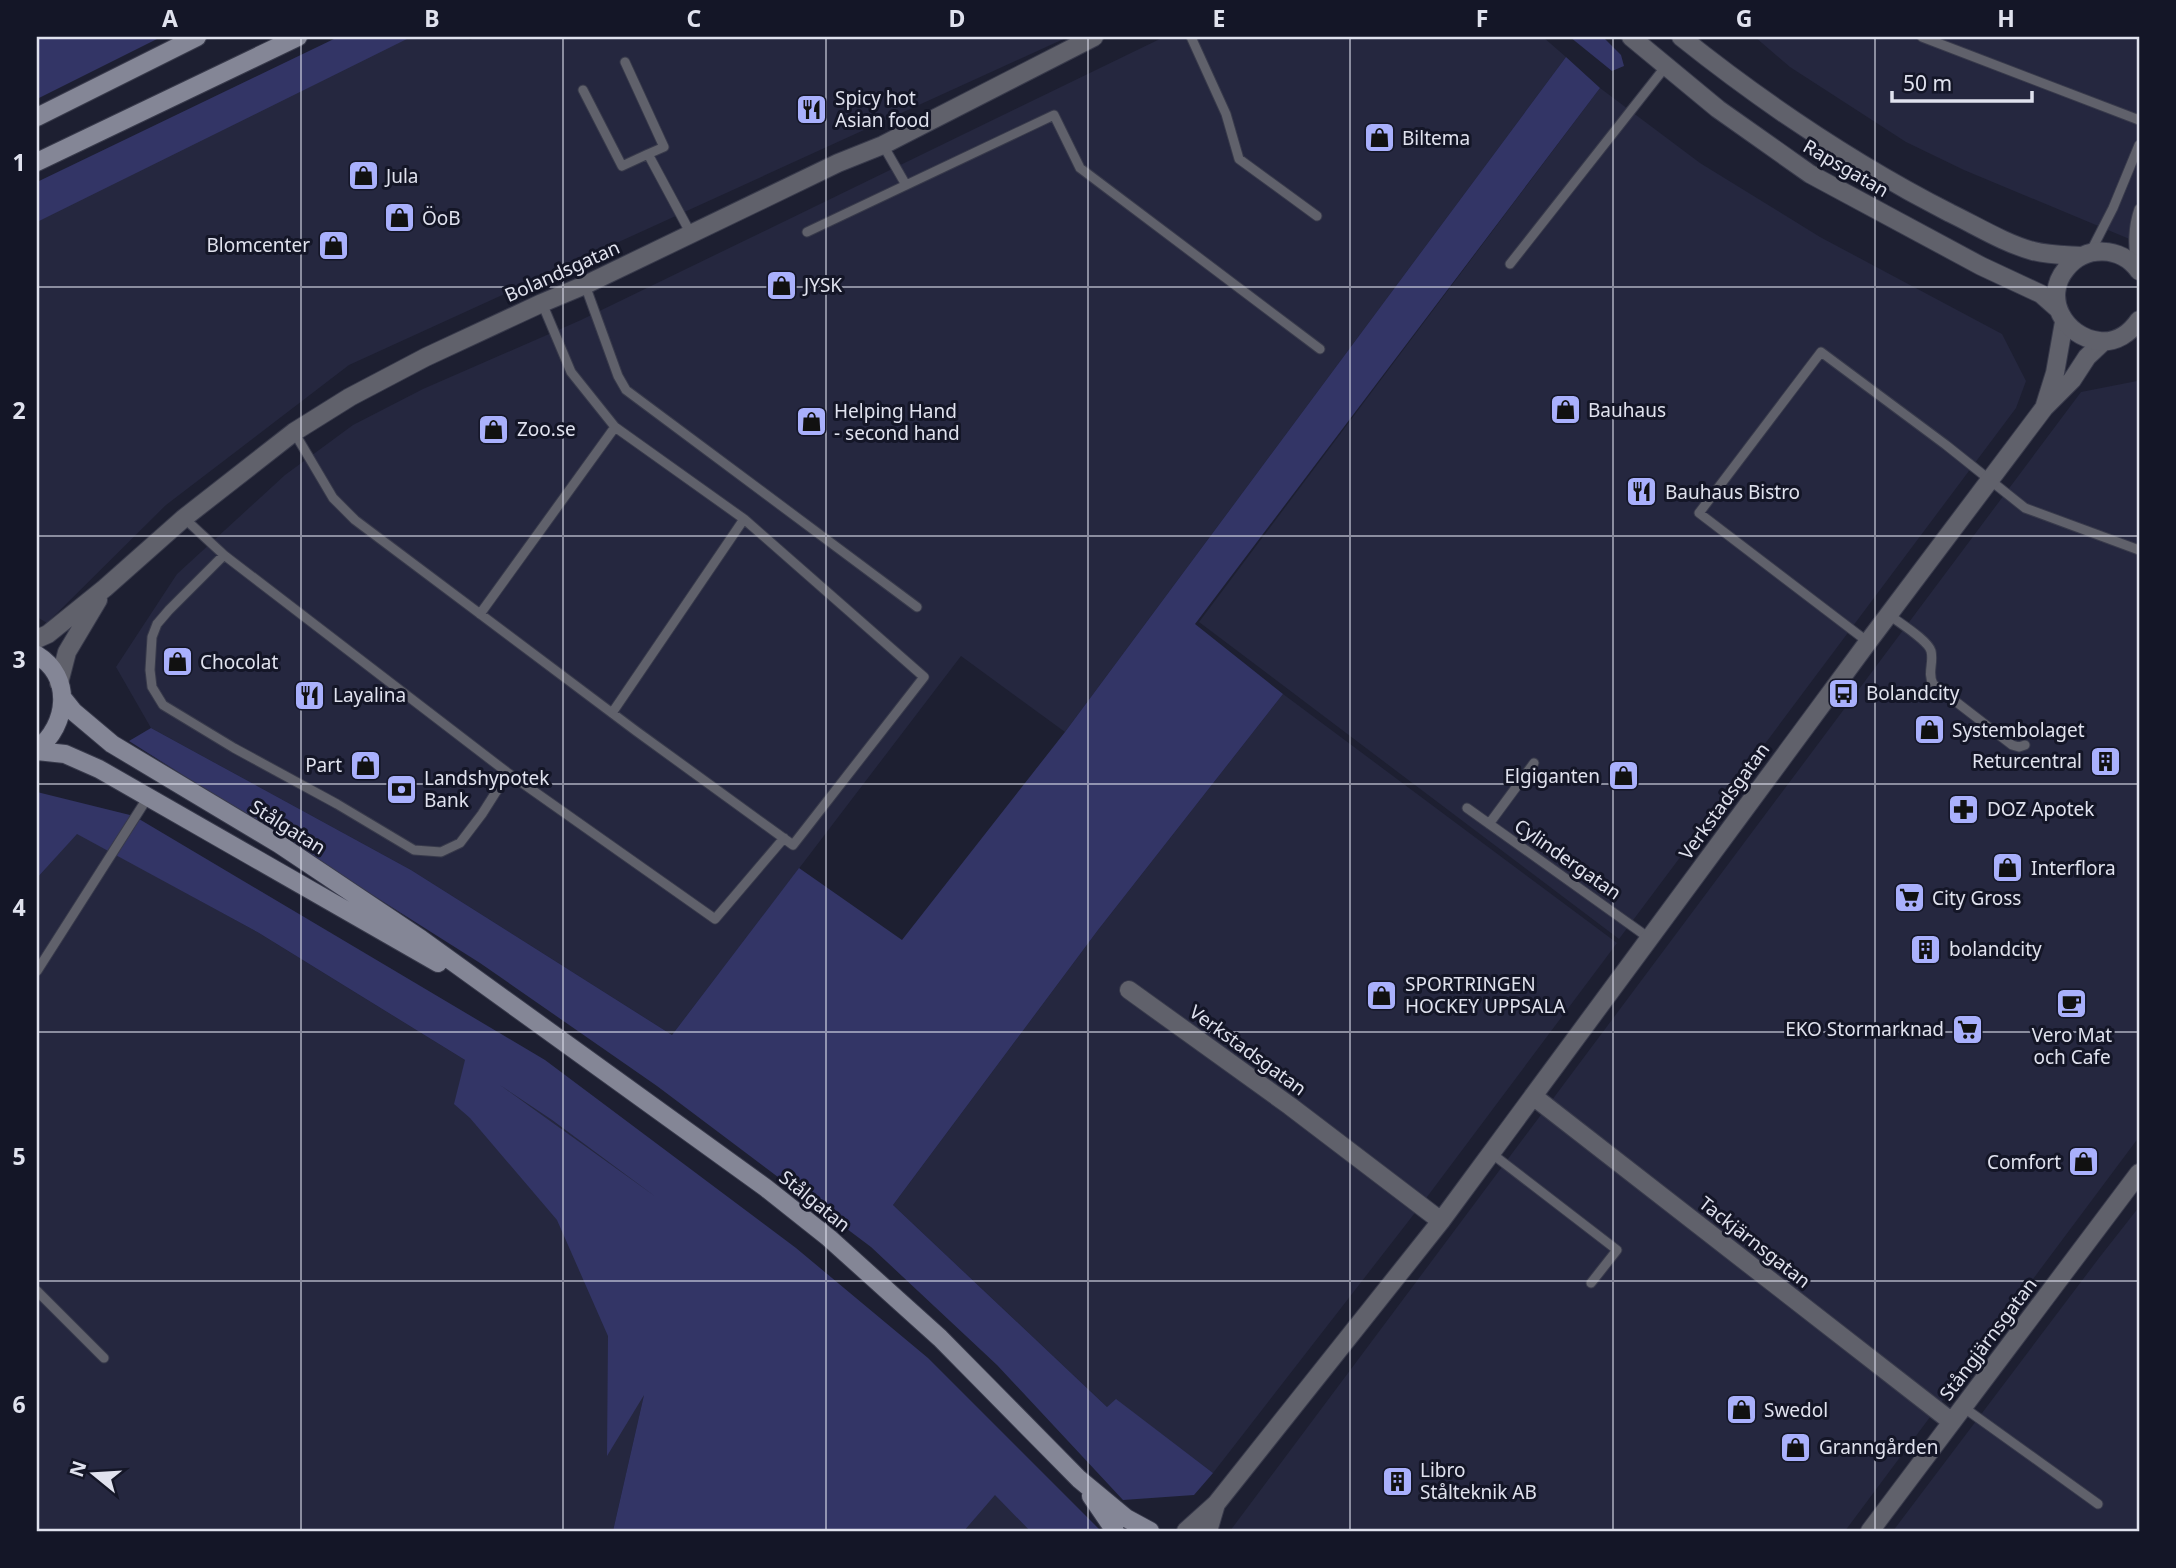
<svg xmlns="http://www.w3.org/2000/svg" width="2176" height="1568" viewBox="0 0 2176 1568" font-family="'Noto Sans',sans-serif">
	<rect width="100%" height="100%" fill="#1d1f31"/>
	<!-- built -->
	<path fill="#25273f" d="M410,37H468L470,40L477,37H1068L349,365L166,505L47,623L37,617V217Z
		M1164,37H1543L1566,57L1065,732L961,656L672,1035L411,870L151,728L116,667L177,574L285,475L353,425L423,389L581,320Z
		M1755,37H2139V243L1964,170L1906,142L1790,67Z
		M1600,88L1700,163L1820,237L2002,334L2026,381L2016,408L1619,939L1199,622Z
		M2137,381L2139,382V1137L1845,1531H1230L2081,392Z
		M1283,694L1617,943L1421,1205L1213,1473L1116,1400L1107,1407L893,1205L1098,930Z
		M77,833L259,933L465,1060L552,1120L729,1249L647,1382L613,1531H37V878Z
		M2139,1207V1531H1893L2099,1258Z
		M995,1494L1030,1531H964Z"/>
	<!-- green -->
	<path fill="#333566" fill-rule="evenodd" d="M37,37H161L37,99Z
		M338,37H411L37,222V182Z
		M1570,37H1603L1621,55L1624,66L1612,71Z
		M1566,57L1600,88L1195,624L1283,694L1098,930L893,1205L1107,1407L1116,1399L1213,1473L1194,1495L1123,1500L997,1365L871,1247L657,1086L480,963L129,741L151,728L411,870L672,1035L799,868L902,940L1065,732Z
		M37,792L134,816L545,1060L796,1248L928,1358L1101,1531H1030L995,1495L964,1531H613L644,1395L607,1456L608,1336L557,1220L470,1118L454,1104L465,1060L259,933L77,834L37,878ZM500,1085L552,1120L656,1197Z"/>
	<g fill="none" stroke-linecap="round" stroke-linejoin="round">
		<defs>
			<path id="service" d="M1191,37L1226,114L1239,159L1317,216
				M1922,37L2139,120
				M625,62L664,147L648,154L691,234
				M583,90L622,166L648,154
				M883,145L906,185
				M807,232L1054,115L1080,168L1320,349
				M2091,251L2113,208L2139,145
				M1510,264L1666,66
				M2137,265C2132,248 2133,226 2139,209
				M585,285L618,376L626,390L917,607
				M294,432L333,498L355,520L636,731L793,845L924,677L744,519L615,427
				M184,518L224,555L508,773L482,814L460,843L441,852L414,850L337,804L234,748L163,705L152,687L150,670L152,637L157,624L169,610L224,555
				M480,614L615,427L571,372L542,303
				M1888,614C1898,622 1928,640 1931,651C1934,663 1927,673 1933,684L2012,745L2019,747L2025,745
				M1868,642L1699,513L1821,352L1946,445L2025,508L2139,550
				M612,713L744,519
				M508,773L715,919L784,838
				M1467,808L1649,938
				M1489,824L1534,763
				M37,971L148,797
				M1491,1153L1617,1250L1591,1283
				M37,1291L104,1358
				M1963,1407L2098,1504"/>
			<path id="minor" d="M2045,405L2055,373L2064,322
				M37,639L48,634L105,588L184,518L294,432L350,397L426,357L542,303L585,285L838,163L883,145L1094,37
				M59,683L67,652L98,600
				M1129,990L1290,1106L1441,1221
				M1533,1096L1952,1422
				M1186,1531L1216,1504L1441,1221L1868,642L2044,408L2072,380L2087,357L2103,342
				M1208,1531L1216,1504
				M1870,1531L2139,1173"/>
			<path id="tertiary" d="M1631,37L1718,109L1810,174L1981,266L2041,294L2058,309
				M1681,37C1765,104 1854,164 1950,213C1977,226 2004,243 2033,251C2048,255 2064,255 2081,256
				M2139,271C2121,246 2085,245 2066,269C2042,298 2065,337 2099,341C2116,343 2130,333 2139,320"/>
			<path id="secondary" d="M37,117L197,37
				M37,162L298,37
				M37,655C73,677 68,725 37,749
				M62,697L74,712L112,744L279,844L421,939L766,1188L829,1238L940,1338L1079,1479L1126,1518L1150,1531
				M37,751L65,754L99,769L438,963
				M1091,1496L1115,1531"/>
		</defs>
		<!-- service casing -->
		<use href="#service" stroke="#383a4b" stroke-width="11"/>
		<!-- minor casing -->
		<use href="#minor" stroke="#383a4b" stroke-width="20"/>
		<!-- tertiary casing -->
		<use href="#tertiary" stroke="#383a4b" stroke-width="20"/>
		<!-- secondary casing -->
		<use href="#secondary" stroke="#383a4b" stroke-width="20"/>
		<!-- service -->
		<use href="#service" stroke="#60616b" stroke-width="9"/>
		<!-- minor -->
		<use href="#minor" stroke="#60616b" stroke-width="18"/>
		<!-- tertiary -->
		<use href="#tertiary" stroke="#60616b" stroke-width="18"/>
		<!-- secondary -->
		<use href="#secondary" stroke="#848696" stroke-width="18"/>
	</g>
	<!-- grid -->
	<path fill="none" stroke="#e0e2ee" stroke-width="2" stroke-opacity="0.55" d="M301,37V1531M563,37V1531M826,37V1531M1088,37V1531M1350,37V1531M1613,37V1531M1875,37V1531M37,287H2139M37,536H2139M37,784H2139M37,1032H2139M37,1281H2139"/>
	<!-- icons -->
	<defs>
		<symbol id="restaurant-square" viewBox="-11 -11 22 22"><rect x="-9" y="-9" width="18" height="18" rx="4" fill="#a9b0fc" stroke="#141627"/><path d="M-5-6h1v4h1v-4h1v4h1v-4h1v5L-1.5 .5V6h-2V.5L-5-1ZM5-6V6H3V1.5H1.5Q1.5-4 5-6Z" fill="#111"/></symbol>
		<symbol id="shop-square" viewBox="-11 -11 22 22"><rect x="-9" y="-9" width="18" height="18" rx="4" fill="#a9b0fc" stroke="#141627"/><path d="M-5-2.5h2.3a2.7 3.5 0 0 1 5.4 0H5L5.5 6h-11ZM-1.5-2.5h3a1.5 2.3 0 0 0-3 0Z" fill="#111"/></symbol>
		<symbol id="bus-square" viewBox="-11 -11 22 22"><rect x="-9" y="-9" width="18" height="18" rx="4" fill="#a9b0fc" stroke="#141627"/><path d="M-5-6H5V4H4V6H2V4H-2V6H-4V4H-5ZM-3.5-4V0h7V-4ZM-3.5 1.2v1.5H-2V1.2ZM2 1.2v1.5H3.5V1.2Z" fill="#111"/></symbol>
		<symbol id="building-square" viewBox="-11 -11 22 22"><rect x="-9" y="-9" width="18" height="18" rx="4" fill="#a9b0fc" stroke="#141627"/><path d="M-4-6H4V6H1V3H-1V6H-4ZM-2.5-4.3h1.7v1.8h-1.7ZM.8-4.3h1.7v1.8H.8ZM-2.5-1h1.7V.8h-1.7ZM.8-1h1.7V.8H.8Z" fill="#111"/></symbol>
		<symbol id="bank-square" viewBox="-11 -11 22 22"><rect x="-9" y="-9" width="18" height="18" rx="4" fill="#a9b0fc" stroke="#141627"/><path d="M-6-4H6V4H-6ZM0-2.3a2.3 2.3 0 1 0 0 4.6a2.3 2.3 0 1 0 0-4.6Z" fill="#111"/></symbol>
		<symbol id="pharmacy-square" viewBox="-11 -11 22 22"><rect x="-9" y="-9" width="18" height="18" rx="4" fill="#a9b0fc" stroke="#141627"/><path d="M-2-6h4v4h4v4h-4v4h-4v-4h-4v-4h4Z" fill="#111"/></symbol>
		<symbol id="supermarket-square" viewBox="-11 -11 22 22"><rect x="-9" y="-9" width="18" height="18" rx="4" fill="#a9b0fc" stroke="#141627"/><path d="M-6-5.5h2.5l.6 2H6L4.5 2H-2.5L-4.4-4H-6ZM-1.5 3.2a1.3 1.3 0 1 0 .1 0ZM3 3.2a1.3 1.3 0 1 0 .1 0Z" fill="#111"/></symbol>
		<symbol id="cafe-square" viewBox="-11 -11 22 22"><rect x="-9" y="-9" width="18" height="18" rx="4" fill="#a9b0fc" stroke="#141627"/><path d="M-5.5-4.5H6V0H3Q3 3.5 0 3.5H-2.5Q-5.5 3.5-5.5 0ZM3-3.2v2h1.7v-2ZM-6 4.5H4V6H-6Z" fill="#111"/></symbol>
	</defs>
	<g fill-rule="evenodd">
		<use href="#restaurant-square" x="794" y="92" width="35" height="35"/>
		<use href="#shop-square" x="1362" y="120" width="35" height="35"/>
		<use href="#shop-square" x="346" y="158" width="35" height="35"/>
		<use href="#shop-square" x="382" y="200" width="35" height="35"/>
		<use href="#shop-square" x="316" y="228" width="35" height="35"/>
		<use href="#shop-square" x="764" y="268" width="35" height="35"/>
		<use href="#shop-square" x="1548" y="392" width="35" height="35"/>
		<use href="#shop-square" x="794" y="404" width="35" height="35"/>
		<use href="#shop-square" x="476" y="412" width="35" height="35"/>
		<use href="#restaurant-square" x="1624" y="474" width="35" height="35"/>
		<use href="#shop-square" x="160" y="644" width="35" height="35"/>
		<use href="#bus-square" x="1826" y="676" width="35" height="35"/>
		<use href="#restaurant-square" x="292" y="678" width="35" height="35"/>
		<use href="#shop-square" x="1912" y="712" width="35" height="35"/>
		<use href="#building-square" x="2088" y="744" width="35" height="35"/>
		<use href="#shop-square" x="348" y="748" width="35" height="35"/>
		<use href="#shop-square" x="1606" y="758" width="35" height="35"/>
		<use href="#bank-square" x="384" y="772" width="35" height="35"/>
		<use href="#pharmacy-square" x="1946" y="792" width="35" height="35"/>
		<use href="#shop-square" x="1990" y="850" width="35" height="35"/>
		<use href="#supermarket-square" x="1892" y="880" width="35" height="35"/>
		<use href="#building-square" x="1908" y="932" width="35" height="35"/>
		<use href="#shop-square" x="1364" y="978" width="35" height="35"/>
		<use href="#cafe-square" x="2054" y="986" width="35" height="35"/>
		<use href="#supermarket-square" x="1950" y="1012" width="35" height="35"/>
		<use href="#shop-square" x="2066" y="1144" width="35" height="35"/>
		<use href="#shop-square" x="1724" y="1392" width="35" height="35"/>
		<use href="#shop-square" x="1778" y="1430" width="35" height="35"/>
		<use href="#building-square" x="1380" y="1464" width="35" height="35"/>
	</g>
	<g text-anchor="middle" dominant-baseline="central" stroke-width="6" stroke-linejoin="round" paint-order="stroke">
		<!-- poi labels -->
		<g font-size="19" fill="#e0e2ee" stroke="#141627" text-anchor="start">
			<text x="835" y="98">Spicy hot<tspan x="835" dy="22">Asian food</tspan></text>
			<text x="1402" y="138">Biltema</text>
			<text x="386" y="176">Jula</text>
			<text x="422" y="218">ÖoB</text>
			<text x="310" y="245" text-anchor="end">Blomcenter</text>
			<text x="804" y="285">JYSK</text>
			<text x="1588" y="410">Bauhaus</text>
			<text x="834" y="411">Helping Hand<tspan x="834" dy="22">- second hand</tspan></text>
			<text x="517" y="429">Zoo.se</text>
			<text x="1665" y="492">Bauhaus Bistro</text>
			<text x="200" y="662">Chocolat</text>
			<text x="1866" y="693">Bolandcity</text>
			<text x="333" y="695">Layalina</text>
			<text x="1952" y="730">Systembolaget</text>
			<text x="2082" y="761" text-anchor="end">Returcentral</text>
			<text x="342" y="765" text-anchor="end">Part</text>
			<text x="1600" y="776" text-anchor="end">Elgiganten</text>
			<text x="424" y="778">Landshypotek<tspan x="424" dy="22">Bank</tspan></text>
			<text x="1987" y="809">DOZ Apotek</text>
			<text x="2031" y="868">Interflora</text>
			<text x="1932" y="898">City Gross</text>
			<text x="1949" y="949">bolandcity</text>
			<text x="1405" y="984">SPORTRINGEN<tspan x="1405" dy="22">HOCKEY UPPSALA</tspan></text>
			<text x="1944" y="1029" text-anchor="end">EKO Stormarknad</text>
			<text x="2072" y="1035" text-anchor="middle">Vero Mat<tspan x="2072" dy="22">och Cafe</tspan></text>
			<text x="2061" y="1162" text-anchor="end">Comfort</text>
			<text x="1764" y="1410">Swedol</text>
			<text x="1819" y="1447">Granngården</text>
			<text x="1420" y="1470">Libro<tspan x="1420" dy="22">Stålteknik AB</tspan></text>
		</g>
		<!-- street labels -->
		<g font-size="19" fill="#e0e2ee" stroke="#141627">
			<text transform="translate(1846 168) rotate(30)">Rapsgatan</text>
			<text transform="translate(562 271) rotate(-24)">Bolandsgatan</text>
			<text transform="translate(1724 801) rotate(-54)">Verkstadsgatan</text>
			<text transform="translate(288 827) rotate(32)">Stålgatan</text>
			<text transform="translate(1568 859) rotate(35)">Cylindergatan</text>
			<text transform="translate(1248 1050) rotate(36)">Verkstadsgatan</text>
			<text transform="translate(815 1201) rotate(39)">Stålgatan</text>
			<text transform="translate(1755 1242) rotate(38)">Tackjärnsgatan</text>
			<text transform="translate(1988 1339) rotate(-53)">Stångjärnsgatan</text>
		</g>
	</g>
	<!-- border -->
	<rect width="2176" height="1568" fill="none" stroke="#141627" stroke-width="77"/>
	<!-- north arrow -->
	<g transform="translate(94 1474) rotate(288)" stroke="#141627" stroke-width="5" paint-order="stroke">
	<path d="M0-5L12 26L0 18L-12 26Z" fill="#e0e2ee"/>
	<text y="-10" font-size="19" font-weight="bold" text-anchor="middle" fill="#e0e2ee">N</text>
	</g>
	<!-- scale -->
	<path d="M1892 91v10h140v-10" fill="none" stroke="#e0e2ee" stroke-width="3.5"/>
	<text x="1903" y="91" font-size="21" fill="#e0e2ee" stroke="#141627" stroke-width="5" paint-order="stroke">50 m</text>
	<rect x="38" y="38" width="2100" height="1492" fill="none" stroke="#e0e2ee" stroke-width="2.5"/>
	<g font-size="23" text-anchor="middle" font-weight="bold" fill="#e0e2ee">
		<text x="170" y="27">A</text>
		<text x="432" y="27">B</text>
		<text x="694" y="27">C</text>
		<text x="957" y="27">D</text>
		<text x="1219" y="27">E</text>
		<text x="1482" y="27">F</text>
		<text x="1744" y="27">G</text>
		<text x="2006" y="27">H</text>
		<text x="19" y="171">1</text>
		<text x="19" y="419">2</text>
		<text x="19" y="668">3</text>
		<text x="19" y="916">4</text>
		<text x="19" y="1165">5</text>
		<text x="19" y="1413">6</text>
	</g>
</svg>
